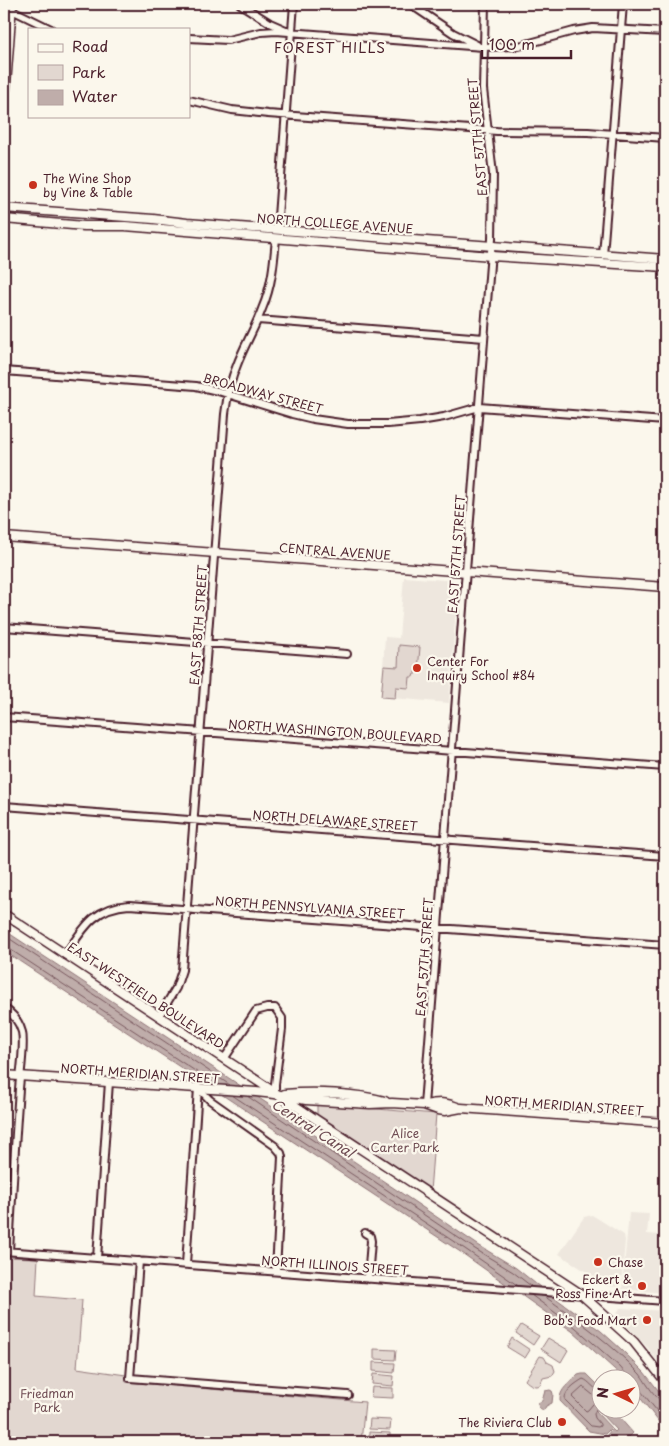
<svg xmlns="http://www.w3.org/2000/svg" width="669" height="1446" viewBox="0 0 669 1446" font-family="'Playpen Sans',sans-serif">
	<rect width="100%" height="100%" fill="#fbf7ec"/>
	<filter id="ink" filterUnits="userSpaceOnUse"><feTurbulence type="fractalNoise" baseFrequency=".02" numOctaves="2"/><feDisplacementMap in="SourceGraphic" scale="10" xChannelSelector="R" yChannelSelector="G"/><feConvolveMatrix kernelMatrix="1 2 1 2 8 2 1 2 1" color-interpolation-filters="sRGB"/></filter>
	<g filter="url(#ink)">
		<!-- built -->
		<path fill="#eee7de" d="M404,577L458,581L449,703L381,697L385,637L399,638Z
			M629,1213L649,1214L647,1234L661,1235L659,1253H665V1293L622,1289Z
			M592,1215L624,1235L625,1241L622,1275L618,1287L608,1286L559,1254L584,1217Z
			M620,1308L665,1311V1371L648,1348L616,1315Z"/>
		<!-- green -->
		<path fill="#e2d7d0" stroke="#967b7e" d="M399,645L420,647L418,671H416V674H414L413,677H410L409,688L396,687L395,698L381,697L384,666L398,667Z
			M317,1104L436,1114L430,1192L317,1115Z
			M4,1257L38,1258L36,1296L82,1300L77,1368L126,1375V1382L365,1402L361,1442H4Z
			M521,1325L539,1336L533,1345L516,1333Z
			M512,1338L530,1350L525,1358L507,1347Z
			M548,1338L568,1350L561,1362L541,1349Z
			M374,1349L396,1350L395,1360L374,1359Z
			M540,1356L544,1357L547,1362L553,1365L555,1371L552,1376L543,1378L540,1385C535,1388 529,1384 525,1380Z
			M373,1362L395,1363L394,1373L373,1371Z
			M373,1374L394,1376L393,1386L372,1384Z
			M372,1387L393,1388V1398L371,1397Z
			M370,1419L391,1420L390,1430L369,1429Z
			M369,1432L390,1433V1442H369Z"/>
		<!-- water -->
		<path fill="#bfadaa" stroke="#907477" d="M4,930C162,1034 321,1138 478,1245L516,1268L536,1284L601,1331L621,1349L644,1372L665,1399V1430L632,1387V1378H624L572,1331L462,1253L4,951Z
			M582,1374H587L601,1388L602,1408L607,1409L602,1414L598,1410L596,1412L611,1428L605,1434L589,1431L560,1401C559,1389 570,1383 578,1375Z
			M550,1390L552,1391L553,1394L552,1403L546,1406L544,1410C540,1409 538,1407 538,1403L542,1401L545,1391Z
			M609,1409H618L619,1417L633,1433L624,1442H614L607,1435L612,1429L615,1432L617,1430L603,1415Z"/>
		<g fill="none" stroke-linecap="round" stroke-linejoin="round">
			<!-- shore -->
			<path stroke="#79585e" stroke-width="1" d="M4,935L230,1085
				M4,947L8,948L215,1084
				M232,1095L465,1249L517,1285
				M247,1096L475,1249L513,1272L531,1286
				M531,1295L575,1327L620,1367L626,1374L627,1378
				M544,1296C578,1320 612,1344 640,1374C646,1382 656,1401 665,1402
				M632,1384L637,1386L665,1421
				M602,1391C593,1390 590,1381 583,1379C576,1383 564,1391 565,1400L591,1426L598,1427L600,1426V1424L595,1418L594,1414L596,1409L602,1408
				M602,1397L600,1398L593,1395L583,1387L572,1397L586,1411L588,1410L593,1404L600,1401L602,1402"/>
			<defs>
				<path id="minor" d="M240,4L270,23L286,30
					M410,4L453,33L477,45
					M4,11L16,12L51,29
					M189,38L228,40L261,32L276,31L483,47L519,46L574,31L593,28L665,32
					M189,100L232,110L268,114L497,131L588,132L665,138
					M277,230L294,4
					M603,255L623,4
					M258,320L484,338
					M4,371L196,386L218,391L292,414L313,419L348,424H388L420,421L444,417L479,407L665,421
					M4,627L347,654
					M4,717L665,767
					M4,806L665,856
					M65,955C83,929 94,907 129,905L665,945
					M4,1008C13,1014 19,1021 22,1032C25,1046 20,1074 19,1089C15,1143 12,1197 9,1251
					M159,1016L176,988L182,970L225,414C227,397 230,381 237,365C244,346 255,328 262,309C272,286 274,262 276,238
					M224,1059L256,1011L267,1008H275L282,1018V1029L275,1084V1094
					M198,1088L210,1100L275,1146L281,1153L282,1157L276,1271
					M424,1105L492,239L493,174L483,89L485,4
					M365,1233L370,1236L371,1241L368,1279
					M4,1251L665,1301
					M97,1258L109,1082
					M139,1261L130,1378L348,1395
					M186,1264L198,1088"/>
				<path id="major" d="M4,112L12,4
					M4,208L153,219L187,223L665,259
					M4,219L84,226H125L491,256L665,267
					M4,537L665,587
					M4,914L581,1294L634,1342L665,1381
					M4,1075L256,1092L275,1094L306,1100L370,1104L392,1103L424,1105L438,1110L445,1111L461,1108L665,1123
					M285,1094C315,1091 355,1093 385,1101
					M425,1105C440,1102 445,1102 460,1108"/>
			</defs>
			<!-- minor casing -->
			<use href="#minor" stroke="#4a1f2b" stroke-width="10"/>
			<!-- major casing -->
			<use href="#major" stroke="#4a1f2b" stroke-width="11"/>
			<!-- minor -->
			<use href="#minor" stroke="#fbf7ec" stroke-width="6"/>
			<!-- major -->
			<use href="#major" stroke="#fbf7ec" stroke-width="8"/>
		</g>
	</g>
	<!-- markers -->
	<g fill="#c8321e" stroke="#fbf7ec" stroke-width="2">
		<circle cx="33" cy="185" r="5"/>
		<circle cx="417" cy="668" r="5"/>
		<circle cx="598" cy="1262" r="5"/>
		<circle cx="642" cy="1286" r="5"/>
		<circle cx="647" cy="1320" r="5"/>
		<circle cx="562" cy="1422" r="5"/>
	</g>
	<g text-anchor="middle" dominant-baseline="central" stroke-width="4.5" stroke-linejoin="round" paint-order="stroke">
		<!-- street labels -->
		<g font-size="12" fill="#4a1f2b" stroke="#fbf7ec">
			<text transform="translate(477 137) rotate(-95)">EAST 57TH STREET</text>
			<text transform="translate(335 223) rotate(4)">NORTH COLLEGE AVENUE</text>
			<text transform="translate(263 393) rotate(15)">BROADWAY STREET</text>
			<text transform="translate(335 551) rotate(4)">CENTRAL AVENUE</text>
			<text transform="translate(456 554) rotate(-86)">EAST 57TH STREET</text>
			<text transform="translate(198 625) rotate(-86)">EAST 58TH STREET</text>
			<text transform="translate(335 731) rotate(4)">NORTH WASHINGTON BOULEVARD</text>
			<text transform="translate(335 820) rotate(4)">NORTH DELAWARE STREET</text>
			<text transform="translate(310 907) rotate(4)">NORTH PENNSYLVANIA STREET</text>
			<text transform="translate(424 957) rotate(-86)">EAST 57TH STREET</text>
			<text transform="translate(146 995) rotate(33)">EAST WESTFIELD BOULEVARD</text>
			<text transform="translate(140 1073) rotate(4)">NORTH MERIDIAN STREET</text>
			<text transform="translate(564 1105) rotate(4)">NORTH MERIDIAN STREET</text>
			<text transform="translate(335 1265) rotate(4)">NORTH ILLINOIS STREET</text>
		</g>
		<!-- poi labels -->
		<g font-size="12" fill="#4a1f2b" stroke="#fbf7ec" text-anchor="start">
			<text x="43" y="178">The Wine Shop<tspan x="43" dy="14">by Vine &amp; Table</tspan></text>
			<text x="427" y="661">Center For<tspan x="427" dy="14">Inquiry School #84</tspan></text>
			<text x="608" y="1262">Chase</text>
			<text x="632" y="1279" text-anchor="end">Eckert &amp;<tspan x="632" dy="14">Ross Fine Art</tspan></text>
			<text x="637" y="1320" text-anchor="end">Bob's Food Mart</text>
			<text x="552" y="1422" text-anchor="end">The Riviera Club</text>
		</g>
		<!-- park labels -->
		<g font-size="12" fill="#704d54" stroke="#fbf7ec">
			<text x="405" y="1133">Alice<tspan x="405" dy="14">Carter Park</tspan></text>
			<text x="47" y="1393">Friedman<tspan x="47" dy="14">Park</tspan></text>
		</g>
		<!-- neighbourhood labels -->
		<g font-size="14" letter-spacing="1" fill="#4a1f2b" stroke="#fbf7ec">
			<text x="330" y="47">FOREST HILLS</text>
		</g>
		<!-- water labels -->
		<g font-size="14" font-style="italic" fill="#6d4a51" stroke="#fbf7ec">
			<text transform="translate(313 1128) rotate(33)">Central Canal</text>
		</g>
	</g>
	<!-- margin -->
	<rect width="669" height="1446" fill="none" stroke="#fbf7ec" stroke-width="20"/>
	<rect x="10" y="10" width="649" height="1426" fill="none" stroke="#4a1f2b" stroke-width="2" filter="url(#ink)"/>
	<!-- legend -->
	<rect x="28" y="28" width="162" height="90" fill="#fbf7ec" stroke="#b4a19f"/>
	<rect x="38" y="44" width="25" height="8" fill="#fbf7ec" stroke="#b4a19f"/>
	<text x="72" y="52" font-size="15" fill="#4a1f2b">Road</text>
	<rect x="38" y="65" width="25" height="15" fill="#e2d7d0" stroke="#b4a19f"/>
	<text x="72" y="78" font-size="15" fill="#4a1f2b">Park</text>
	<rect x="38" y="90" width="25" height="15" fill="#bfadaa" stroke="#b4a19f"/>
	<text x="72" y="102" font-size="15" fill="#4a1f2b">Water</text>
	<!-- north arrow -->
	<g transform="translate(616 1394) rotate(275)"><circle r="24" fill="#fbf7ec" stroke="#b4a19f"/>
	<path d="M0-4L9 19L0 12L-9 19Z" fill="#c8321e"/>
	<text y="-8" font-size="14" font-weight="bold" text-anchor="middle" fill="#4a1f2b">N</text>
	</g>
	<!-- scale -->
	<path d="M482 50v8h89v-8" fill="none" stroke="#4a1f2b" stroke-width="2.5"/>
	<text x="489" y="50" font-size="15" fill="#4a1f2b" stroke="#fbf7ec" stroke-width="4" paint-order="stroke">100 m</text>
</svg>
